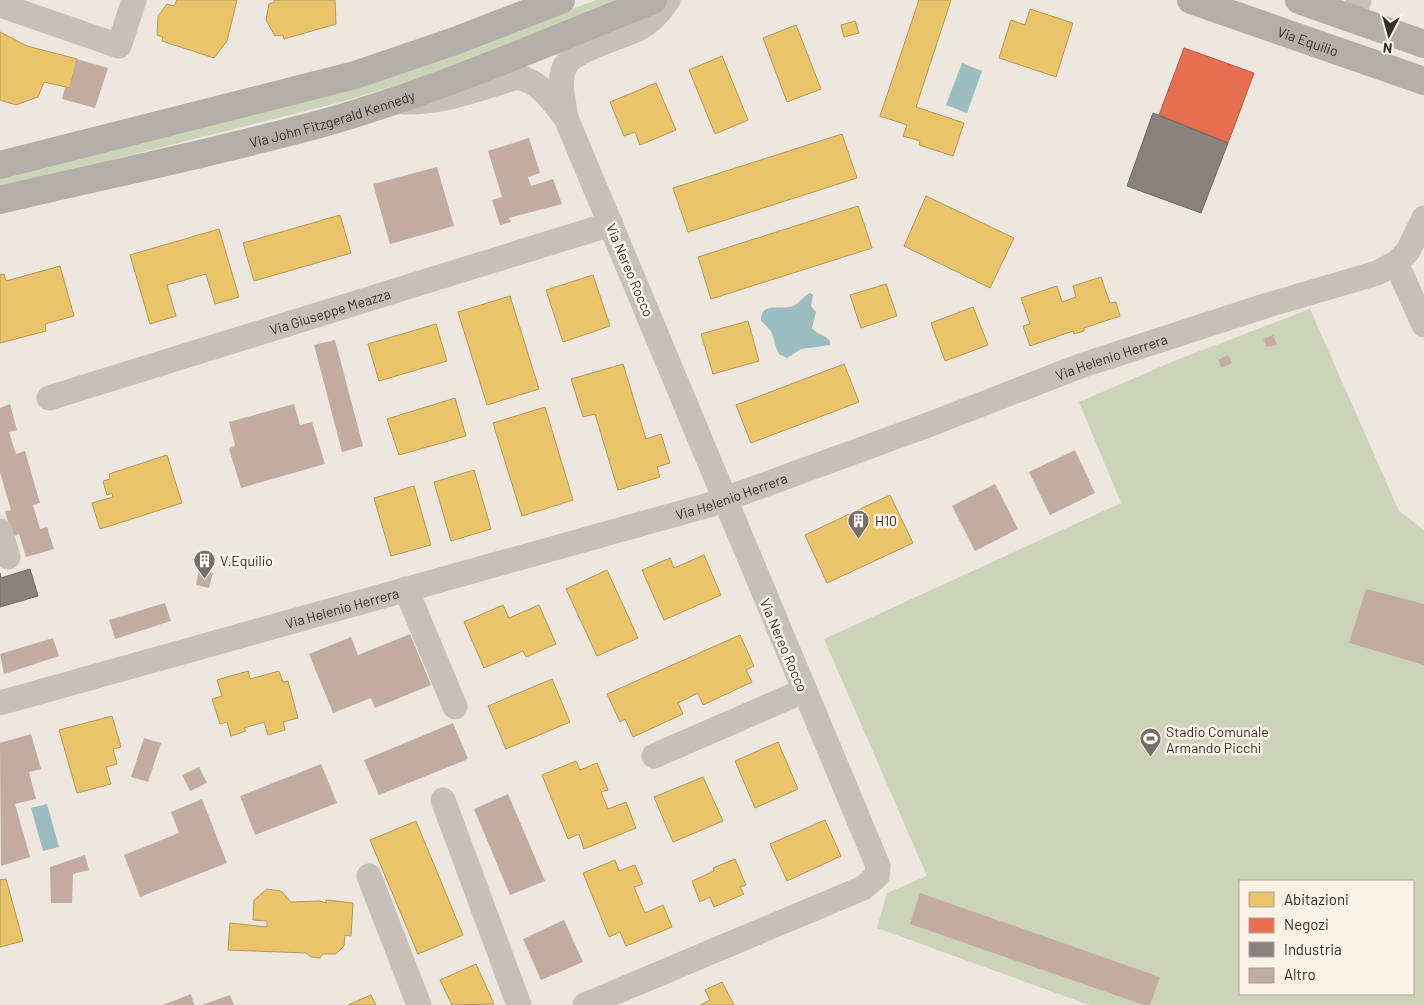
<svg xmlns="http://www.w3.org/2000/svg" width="1424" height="1005" viewBox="0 0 1424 1005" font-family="Barlow,sans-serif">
	<rect width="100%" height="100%" fill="#ede7e0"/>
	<!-- green -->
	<path fill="#cdd3b9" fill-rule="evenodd" d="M597,0H623L448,69L349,100L0,188V177L323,97Z
		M1310,309L1399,511L1424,530V1005H1089L877,928L887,893L927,876L824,639L1121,503L1079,402L1174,361ZM1240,881H1413V994H1240Z"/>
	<!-- water -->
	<path fill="#9bbdbf" d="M962,63L982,71L967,113L946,105Z
		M810,293L813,295L811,306L816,312L812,328C817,335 825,334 830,341V345L801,349L787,358L779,354C771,338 777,334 761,321C760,300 782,312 795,305C800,302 804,296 810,293Z
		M47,804L59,847L43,851L31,808Z"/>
	<!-- homes -->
	<path fill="#e9c46a" stroke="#b49756" d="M177,0H237L227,41L214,58L162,41L163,37L157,35L158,16L167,4L174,6Z
		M274,0H335L336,24L284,39L283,35L275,36L266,20L269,4L275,2Z
		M919,0H951L916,107L964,123L953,156L919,145L920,141L903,136L907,125L880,116Z
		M1030,9L1073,23L1056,77L999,58L1011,20L1025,25Z
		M855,21L859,33L844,37L841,25Z
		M796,25L821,89L787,102L763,38Z
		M0,32L27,46L77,59L70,88L44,82L38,97L16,105L0,100Z
		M722,56L748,120L715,134L689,70Z
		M656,83L676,130L640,145L635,132L624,136L610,102Z
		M842,134L857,178L688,232L673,188Z
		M926,196L1014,238L990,288L904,246Z
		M858,206L872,248L711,299L698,257Z
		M340,215L351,253L254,281L243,243Z
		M219,229L239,297L215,304L206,274L167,285L176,316L150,324L130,255Z
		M60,266L74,316L45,324L46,331L0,343V275L4,274L6,281Z
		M593,275L610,326L563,342L546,290Z
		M1101,277L1110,303L1116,302L1120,316L1084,328V331L1074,334L1073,331L1030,346L1023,326L1030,324L1021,298L1057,286L1062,302L1076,297L1073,286Z
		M886,284L897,316L861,328L850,295Z
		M510,296L539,389L487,405L458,312Z
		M973,307L988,345L945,361L931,323Z
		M748,321L759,361L713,374L701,334Z
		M436,324L447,361L379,381L368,344Z
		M623,364L646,439L661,434L670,463L657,467L660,477L618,490L595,414L583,417L571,379Z
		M844,364L859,402L751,443L736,405Z
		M455,398L466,436L399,455L387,419Z
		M545,407L573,500L522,516L493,423Z
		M167,455L182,503L100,529L92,503L113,497L112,493L107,495L103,481L110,479L109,474Z
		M474,470L491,529L451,541L434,482Z
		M414,486L431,545L391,556L374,498Z
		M890,495L913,543L827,583L805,535Z
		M704,555L721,595L664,620L642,570L670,558L674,568Z
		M607,570L638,638L597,656L566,589Z
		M503,605L509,618L539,605L556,644L526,657L523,651L484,668L464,622Z
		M740,635L754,666L746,670L752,682L703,705L698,693L678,703L683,714L633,737L625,719L620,722L607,694Z
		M248,671L250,679L279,671L283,682L288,681L298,718L283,722L285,730L268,735L264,722L244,728L246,731L231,736L227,722L220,724L212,699L222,696L217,680Z
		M552,679L570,722L506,749L488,706Z
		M112,716L121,747L113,749L117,764L106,767L111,784L77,793L59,730Z
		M778,742L798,789L755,808L735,761Z
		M576,761L580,770L597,763L608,790L601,792L608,809L626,802L636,828L584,849L579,834L568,839L542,775Z
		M703,777L723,821L673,842L654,797Z
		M825,820L841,856L787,881L770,844Z
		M416,821L463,935L418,954L370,840Z
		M735,859L746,885L740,887L744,894L714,907L710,897L700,902L692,881L714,871L713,868Z
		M615,860L619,871L635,865L643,884L634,887L645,913L663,905L672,927L626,946L620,932L609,937L583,873Z
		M6,879L23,941L0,947V880Z
		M267,889L281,891L291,902L320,901L326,903V900L353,903L351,936L345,935L344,946L336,954H323L320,958L311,957L306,953L228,950L230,923L267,927V921L253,920L254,900Z
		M476,964L494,1004L452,1005L440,980Z
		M722,982L734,1005H700L710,1000L705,990Z
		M371,995L376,1005H348Z"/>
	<!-- shops -->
	<path fill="#e76f51" stroke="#b25b44" d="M1184,48L1254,73L1228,143L1159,115Z"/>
	<!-- industry -->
	<path fill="#8a817c" stroke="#716862" d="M1153,113L1228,143L1201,213L1127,186Z
		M30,569L38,596L0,607V573L1,578Z"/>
	<!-- building -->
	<path fill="#c2aca1" d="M77,59L108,68L95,108L62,99L65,87L70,88Z
		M529,138L540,173L528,177L531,186L553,179L562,204L509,218L511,222L500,225L492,200L502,197L488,151Z
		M437,167L454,226L390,244L373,184Z
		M1273,335L1277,345L1267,347L1263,339Z
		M335,340L363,446L342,452L314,345Z
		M1228,355L1232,363L1222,368L1218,360Z
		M10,404L17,430L9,432L16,454L25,451L40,503L33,505L40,529L47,527L54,549L26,557L19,534L12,537L5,511L11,510L0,472V408Z
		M294,404L300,425L312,422L325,464L241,488L229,449L235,445L229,422Z
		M1075,450L1095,493L1050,515L1029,472Z
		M995,484L1018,529L975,551L952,506Z
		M199,569L213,573L209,588L196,585Z
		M1366,589L1424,604V665L1349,643Z
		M165,603L171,621L115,639L109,620Z
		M410,634L431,685L375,708L371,698L333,713L309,654L351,637L358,655Z
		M53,638L59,656L4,674L0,654Z
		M453,723L468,759L379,795L364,760Z
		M31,734L41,769L29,772L36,799L15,804L30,857L1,866L0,743Z
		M144,738L161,743L148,782L131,777Z
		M321,764L337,803L255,835L240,796Z
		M199,767L207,783L190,791L182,775Z
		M508,794L545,881L510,895L474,809Z
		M202,799L227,863L140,897L124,855L179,833L171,812Z
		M85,855L89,870L73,874L72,903H51L50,867Z
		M920,893L1160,977L1150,1005H1144L910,924Z
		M564,920L583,962L541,980L523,939Z
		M191,994L194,1005H163Z
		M230,995L234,1005H202Z"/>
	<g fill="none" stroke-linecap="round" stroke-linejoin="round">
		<!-- minor -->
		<g stroke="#c6c0b9" stroke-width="25">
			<path d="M0,5L119,46L134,0"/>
			<path d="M1352,19L1359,0"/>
			<path d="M404,102C445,103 479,88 518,77C541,82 552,101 566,118"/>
			<path d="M1396,263L1424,325"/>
			<path id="s1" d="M49,398L611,224"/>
			<path d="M0,531L8,557"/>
			<path d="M406,589L455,707"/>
			<path id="s2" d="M0,703L709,505L928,425L1083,365L1268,305L1377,273L1396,263L1408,251L1424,218"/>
			<path d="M654,756L803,691"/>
			<path d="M443,800L519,1005"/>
			<path d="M369,876L419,1005"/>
			<path d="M585,1005L863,888L877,876L878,866C772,618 671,367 566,118C564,103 558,83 564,68C572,49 620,38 638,29C651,22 660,12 668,0"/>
		</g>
		<!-- major -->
		<g stroke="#b4aea8" stroke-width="28">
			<path id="s3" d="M1191,0L1424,81"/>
			<path d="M1299,0L1424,44"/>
			<path d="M0,165L355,75L452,42L561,0"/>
			<path id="s4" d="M0,200C109,174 219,152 327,122C439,90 546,43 653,0"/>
		</g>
	</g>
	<!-- icons -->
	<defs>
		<symbol id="building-pin" viewBox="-11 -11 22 30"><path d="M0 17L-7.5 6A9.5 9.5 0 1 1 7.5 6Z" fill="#776e68" stroke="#faf2e7"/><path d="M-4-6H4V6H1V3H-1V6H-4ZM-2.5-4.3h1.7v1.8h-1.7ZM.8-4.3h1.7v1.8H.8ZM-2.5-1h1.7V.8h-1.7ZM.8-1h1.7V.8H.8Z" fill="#fff"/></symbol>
		<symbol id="stadium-pin" viewBox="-11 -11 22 30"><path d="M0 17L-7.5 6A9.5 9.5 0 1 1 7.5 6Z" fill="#776e68" stroke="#faf2e7"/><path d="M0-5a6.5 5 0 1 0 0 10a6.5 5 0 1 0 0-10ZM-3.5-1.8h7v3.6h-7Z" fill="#fff"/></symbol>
	</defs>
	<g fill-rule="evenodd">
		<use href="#building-pin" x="846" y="508" width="25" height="34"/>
		<use href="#building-pin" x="192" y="548" width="25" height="34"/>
		<use href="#stadium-pin" x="1138" y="726" width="25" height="34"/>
	</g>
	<g text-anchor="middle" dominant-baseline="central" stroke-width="5" stroke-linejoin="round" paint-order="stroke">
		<!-- street labels -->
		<g font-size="14" fill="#372d27" stroke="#faf2e7">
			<text stroke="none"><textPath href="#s3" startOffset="124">Via Equilio</textPath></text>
			<text stroke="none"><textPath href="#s4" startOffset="342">Via John Fitzgerald Kennedy</textPath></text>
			<text transform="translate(630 270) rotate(67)">Via Nereo Rocco</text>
			<text stroke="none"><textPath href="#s1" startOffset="294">Via Giuseppe Meazza</textPath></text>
			<text stroke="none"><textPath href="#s2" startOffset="1165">Via Helenio Herrera</textPath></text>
			<text stroke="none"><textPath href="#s2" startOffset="760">Via Helenio Herrera</textPath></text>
			<text stroke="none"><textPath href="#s2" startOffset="355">Via Helenio Herrera</textPath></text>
			<text transform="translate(784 645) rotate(67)">Via Nereo Rocco</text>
		</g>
		<!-- poi labels -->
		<g font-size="14" fill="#372d27" stroke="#faf2e7" text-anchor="start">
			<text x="875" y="520">H10</text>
			<text x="220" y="560">V.Equilio</text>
			<text x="1166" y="731">Stadio Comunale<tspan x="1166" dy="16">Armando Picchi</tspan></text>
		</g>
	</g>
	<!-- legend -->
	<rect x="1239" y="880" width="175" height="115" fill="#faf2e7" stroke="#aca39a"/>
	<rect x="1249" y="892" width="25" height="15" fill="#e9c46a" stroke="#aca39a"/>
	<text x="1284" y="905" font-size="15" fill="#372d27">Abitazioni</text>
	<rect x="1249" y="918" width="25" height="15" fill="#e76f51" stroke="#aca39a"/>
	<text x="1284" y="930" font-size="15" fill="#372d27">Negozi</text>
	<rect x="1249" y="942" width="25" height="15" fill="#8a817c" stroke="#aca39a"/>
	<text x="1284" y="955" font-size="15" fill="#372d27">Industria</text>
	<rect x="1249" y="968" width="25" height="15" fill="#c2aca1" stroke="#aca39a"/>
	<text x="1284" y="980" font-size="15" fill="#372d27">Altro</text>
	<!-- north arrow -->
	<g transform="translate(1389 35) rotate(186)" stroke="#faf2e7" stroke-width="4" paint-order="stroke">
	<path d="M0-4L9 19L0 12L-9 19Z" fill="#372d27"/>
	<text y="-8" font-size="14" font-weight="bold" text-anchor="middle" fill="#372d27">N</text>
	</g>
</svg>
